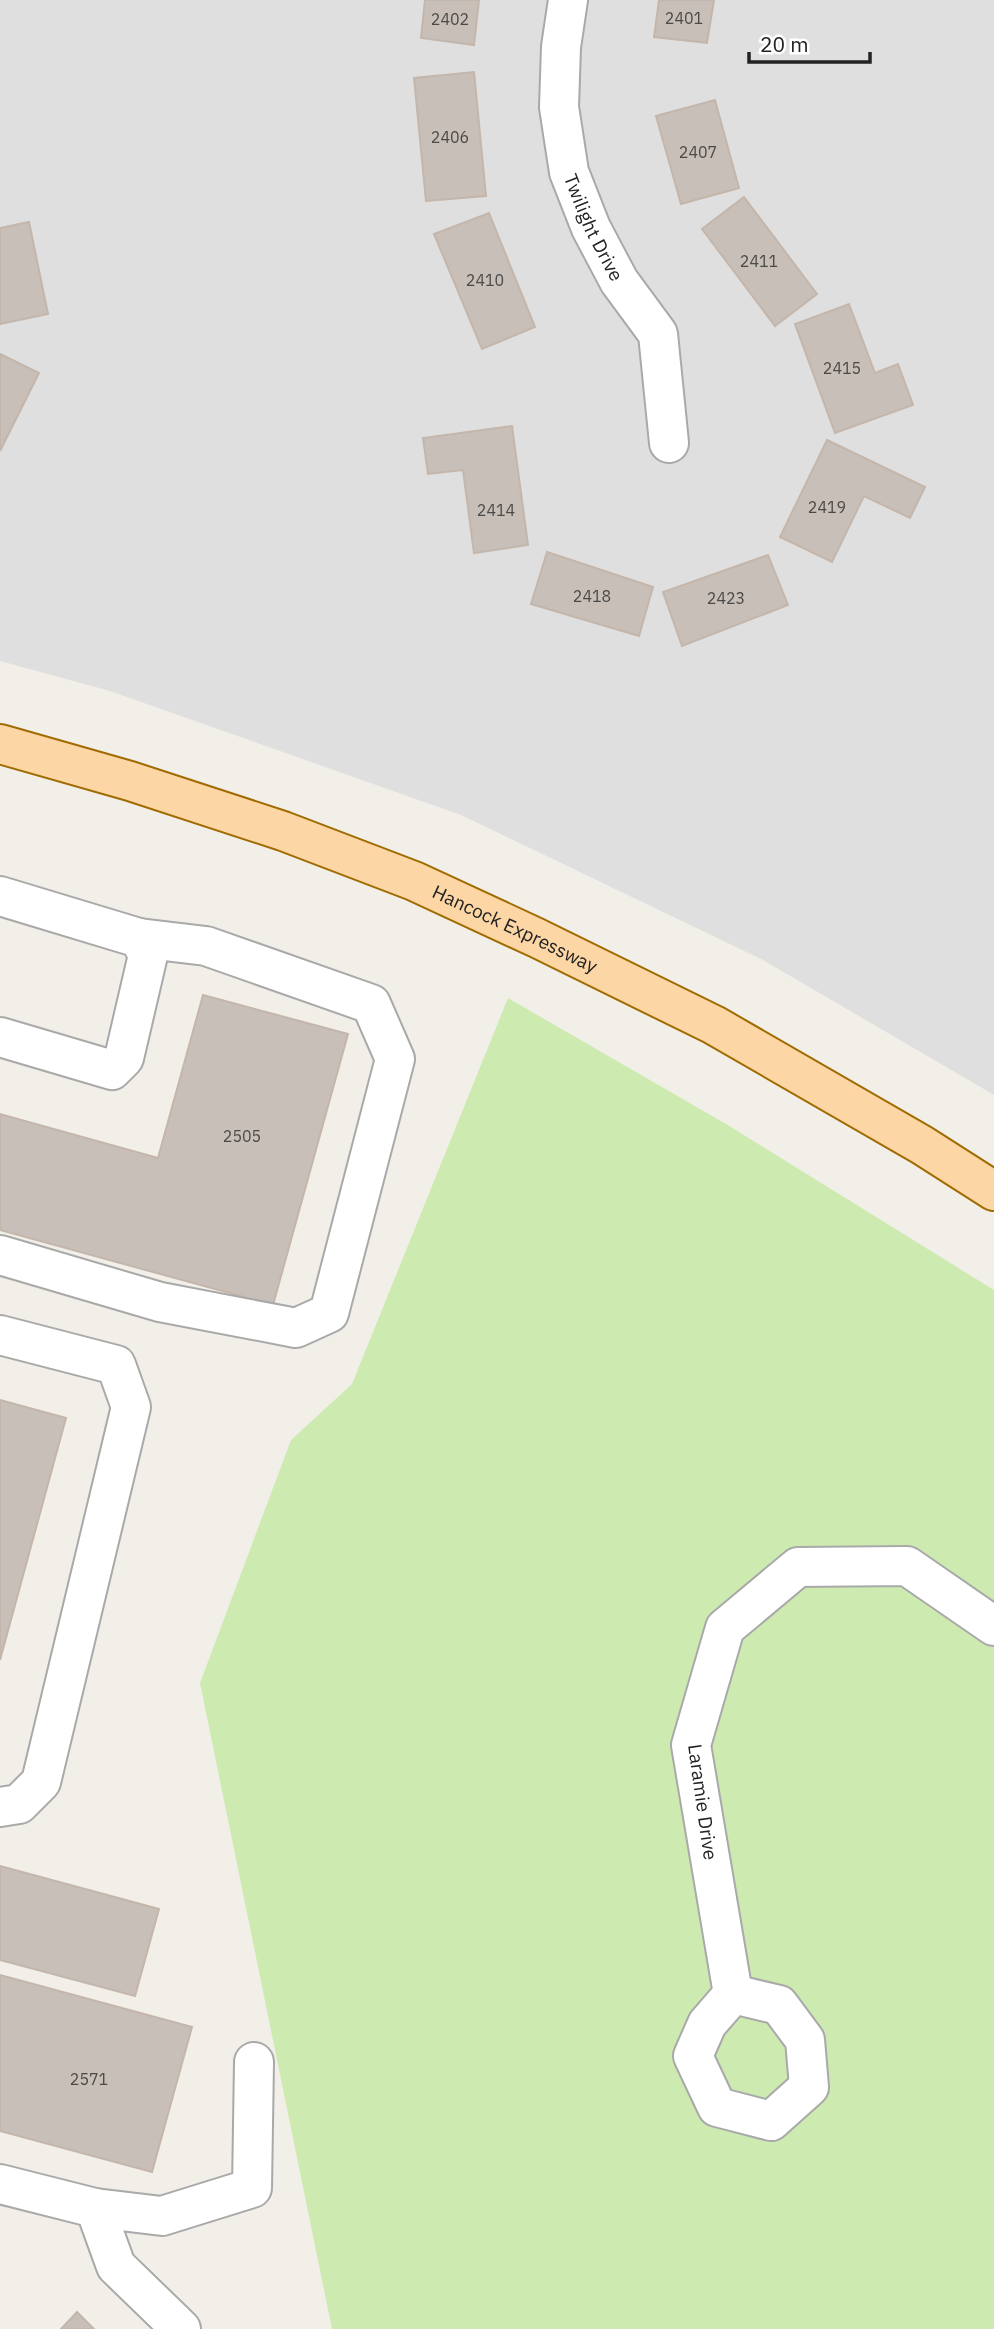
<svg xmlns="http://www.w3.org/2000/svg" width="994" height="2329" viewBox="0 0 994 2329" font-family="'IBM Plex Sans',sans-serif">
	<rect width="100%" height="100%" fill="#f2efe9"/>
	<!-- residential -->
	<path fill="#e0dfdf" d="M0,0H994V1095L763,960L461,815L110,691L0,661Z"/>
	<!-- grass -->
	<path fill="#cdebb0" d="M508,998L726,1124L994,1290V2329H332L200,1683L291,1440L352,1384Z"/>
	<!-- building -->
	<path fill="#c7bfb8" stroke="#c4b6ab" stroke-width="2" d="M425,0H479L474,45L421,38Z
		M659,0H714L707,43L654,37Z
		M474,72L486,196L426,201L414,78Z
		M715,100L739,188L681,204L656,116Z
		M744,197L817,294L775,326L702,229Z
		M489,213L535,327L482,349L434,234Z
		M29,222L48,314L0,324V228Z
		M849,304L875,373L898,364L913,405L835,433L795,324Z
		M0,354L39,373L0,451Z
		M512,426L528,545L474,553L463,470L428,474L423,438Z
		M827,440L925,487L910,518L864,496L832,562L780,537Z
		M547,552L653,587L639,636L531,604Z
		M768,555L788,605L682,646L663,592Z
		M203,995L348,1034L273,1305L0,1230V1114L158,1158Z
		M0,1400L66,1418L0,1660Z
		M0,1866L159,1909L135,1996L0,1960Z
		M0,1975L192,2027L152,2172L0,2131Z
		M77,2312L94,2329H61Z"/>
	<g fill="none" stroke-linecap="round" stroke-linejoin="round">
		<defs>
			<g id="minor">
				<path id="s1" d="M568,0L561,47L559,107L569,172L591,228L619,281L658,334L669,443"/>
				<path d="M0,896L139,938L148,955L124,1058L112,1070L0,1037"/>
				<path d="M0,1255L160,1302L296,1328L329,1313L395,1059L371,1004L206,946L139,938"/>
				<path d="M0,1335L116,1365L131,1407L41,1782L19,1804L0,1807"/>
				<path d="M733,1994L691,1745L725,1628L798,1567L907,1566L994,1626"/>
				<path d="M733,1994L779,2005L805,2040L809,2087L771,2121L717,2107L693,2056L707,2024Z"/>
				<path d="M0,2184L95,2208L116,2266L181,2329"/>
				<path d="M95,2208L162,2216L252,2188L254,2062"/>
			</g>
			<g id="major">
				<path id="s2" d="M0,744L130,781L283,831L414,881L537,938L714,1025L922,1145L994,1191"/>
			</g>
		</defs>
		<!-- minor casing -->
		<use href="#minor" stroke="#a9a9a9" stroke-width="42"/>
		<!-- major casing -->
		<use href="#major" stroke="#a06b00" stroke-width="42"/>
		<!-- minor -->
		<use href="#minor" stroke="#fff" stroke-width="38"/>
		<!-- major -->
		<use href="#major" stroke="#fcd6a4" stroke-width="38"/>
	</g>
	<g text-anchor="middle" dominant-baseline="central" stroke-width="6" stroke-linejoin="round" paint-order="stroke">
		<!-- number labels -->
		<g font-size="16" fill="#4b4948">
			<text x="684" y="18">2401</text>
			<text x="450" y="19">2402</text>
			<text x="450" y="137">2406</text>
			<text x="698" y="152">2407</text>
			<text x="759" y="261">2411</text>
			<text x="485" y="280">2410</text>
			<text x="842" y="368">2415</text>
			<text x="827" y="507">2419</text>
			<text x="496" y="510">2414</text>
			<text x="592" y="596">2418</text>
			<text x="726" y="598">2423</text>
			<text x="242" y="1136">2505</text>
			<text x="89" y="2079">2571</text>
		</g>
		<!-- street labels -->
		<g font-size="19" fill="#222" stroke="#fff">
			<text stroke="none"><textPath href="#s1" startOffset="234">Twilight Drive</textPath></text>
			<text stroke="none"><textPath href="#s2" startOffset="548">Hancock Expressway</textPath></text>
			<text transform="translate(703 1802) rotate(82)">Laramie Drive</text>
		</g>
	</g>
	<!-- scale -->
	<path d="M749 52v10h121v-10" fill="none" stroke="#222222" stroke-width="3.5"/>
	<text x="760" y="52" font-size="21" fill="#222222" stroke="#ffffff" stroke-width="5" paint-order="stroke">20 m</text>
</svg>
